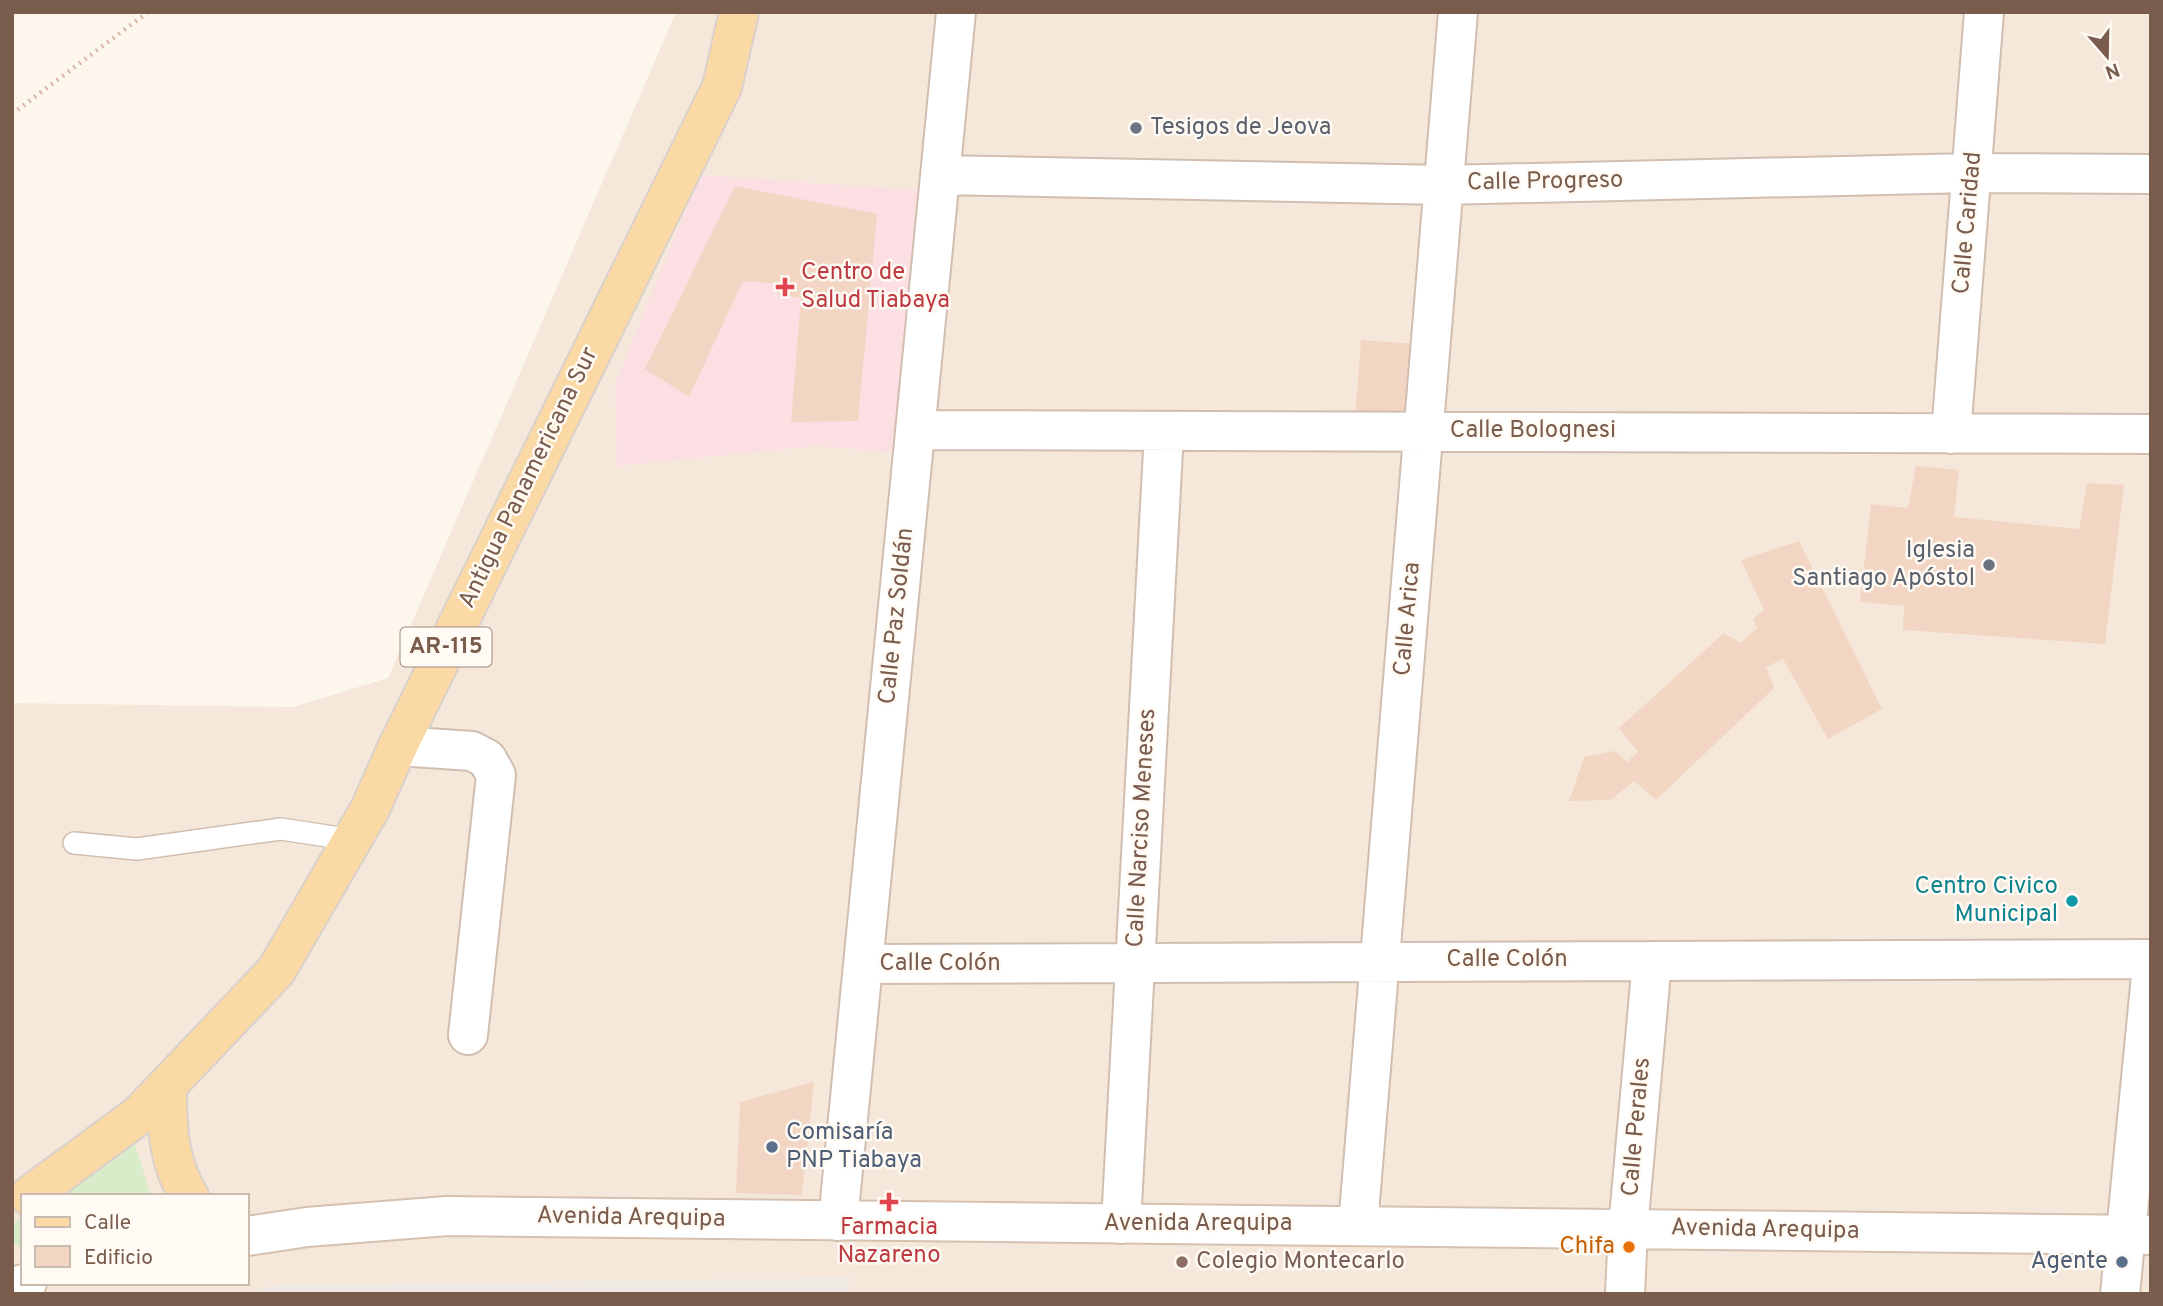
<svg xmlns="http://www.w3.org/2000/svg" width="2163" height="1306" viewBox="0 0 2163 1306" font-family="Overpass,sans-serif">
	<rect width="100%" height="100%" fill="#fdf6ec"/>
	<!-- residential -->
	<path fill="#f5e8da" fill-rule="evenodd" d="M676,12H2151V1294H848L849,1278L278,1285L246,1294H12V703L293,707L388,678ZM23,1196H247V1283H23Z"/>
	<!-- industrial -->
	<path fill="#efe9e4" d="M850,1278L848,1294H246L278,1285Z"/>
	<!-- medical -->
	<path fill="#fbdfe3" d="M700,175L924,191L899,453L818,446L617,466L615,384Z"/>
	<!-- green -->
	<path fill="#d8ecc9" d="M133,1138L151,1196H53Z
		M23,1217V1251L12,1241V1225Z"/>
	<!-- building -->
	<path fill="#f3d5c3" d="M735,186L877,214L858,421L791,422L801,298L777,294L781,284L743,281L689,397L645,369Z
		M1361,340L1415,344L1409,421L1355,417Z
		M1916,466L1959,470L1954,517L2079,529L2087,483L2124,485L2105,644L1903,630L1904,606L1860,602L1871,504L1908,508Z
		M1799,541L1882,709L1828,739L1783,659L1766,667L1774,688L1656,800L1634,781L1611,800L1569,801L1584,757L1615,751L1627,762L1638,752L1619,728L1724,633L1741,643L1757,628L1753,619L1764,610L1741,560Z
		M814,1082L802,1195L736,1193L740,1102Z"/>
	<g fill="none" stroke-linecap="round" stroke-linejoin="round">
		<defs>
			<path id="lane" d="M74,843L137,849L281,829L353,840"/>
			<path id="street" d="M940,175L1443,185L1971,173L2151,174
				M915,430L2151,434
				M1951,434L1984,12
				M398,746L472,751L487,759L496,775L468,1035
				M863,964L2151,959
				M838,1221L956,12
				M1121,1224L1164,432
				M1358,1226L1458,12
				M1628,1229L1652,961
				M2120,1294L2151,976"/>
			<path id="secondary" d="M247,1236L307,1227L447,1216L2151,1235
				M12,1287L27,1283
				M1625,1294L1628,1229"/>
			<path id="primary" d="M167,1088C167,1127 168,1162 189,1196
				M29,1196L139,1115L276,971L370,809L398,746L722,87L739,12"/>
		</defs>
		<!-- lane casing -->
		<use href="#lane" stroke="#d1beb0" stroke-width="24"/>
		<!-- street casing -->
		<use href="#street" stroke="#d1beb0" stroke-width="42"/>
		<!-- secondary casing -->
		<use href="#secondary" stroke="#d6c0b0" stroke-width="42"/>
		<!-- primary casing -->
		<use href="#primary" stroke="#dad1cd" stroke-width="42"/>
		<!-- path -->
		<path stroke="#d9b8a5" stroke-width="4.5" stroke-dasharray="2 5" stroke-linecap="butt" d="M12,114L148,12"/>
		<!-- lane -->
		<use href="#lane" stroke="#fff" stroke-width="21"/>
		<!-- street -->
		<use href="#street" stroke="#fff" stroke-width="38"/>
		<!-- secondary -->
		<use href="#secondary" stroke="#fff" stroke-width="38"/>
		<!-- primary -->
		<use href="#primary" stroke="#fbd9a5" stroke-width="38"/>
	</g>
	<!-- markers -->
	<g fill="#6b7280" stroke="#fffaf3" stroke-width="2.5">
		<circle cx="1136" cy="128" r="7"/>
		<circle cx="1989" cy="565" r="7"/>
	</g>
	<g fill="#e0444e" stroke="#fffaf3" stroke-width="2.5">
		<path d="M781.5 276.5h7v7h7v7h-7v7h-7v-7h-7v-7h7z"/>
		<path d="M885.5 1191.5h7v7h7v7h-7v7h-7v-7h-7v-7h7z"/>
	</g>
	<circle fill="#0f9aa8" stroke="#fffaf3" stroke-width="2.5" cx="2072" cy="901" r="7"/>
	<g fill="#5c6f8a" stroke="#fffaf3" stroke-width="2.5">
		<circle cx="772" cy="1147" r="7"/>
		<circle cx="2122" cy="1262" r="7"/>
	</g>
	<circle fill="#e8710a" stroke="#fffaf3" stroke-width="2.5" cx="1629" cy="1247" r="7"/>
	<circle fill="#8d6e63" stroke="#fffaf3" stroke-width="2.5" cx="1182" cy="1262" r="7"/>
	<g text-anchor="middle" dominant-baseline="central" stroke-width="5" stroke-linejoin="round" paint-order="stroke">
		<!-- shield labels -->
		<rect fill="#fffaf3" stroke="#a28b7f" stroke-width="2" x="400.5" y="627.5" width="91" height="39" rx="5"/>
		<g font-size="23" font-weight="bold" fill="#7a5c4d">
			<text x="446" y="647">AR-115</text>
		</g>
		<!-- worship labels -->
		<g font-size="24" fill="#5b616d" stroke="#fffaf3" text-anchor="start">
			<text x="1150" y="128">Tesigos de Jeova</text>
			<text x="1975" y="551" text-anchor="end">Iglesia<tspan x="1975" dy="28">Santiago Apóstol</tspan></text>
		</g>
		<!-- street labels -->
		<g font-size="24" fill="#7a5c4d" stroke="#fffaf3">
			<text transform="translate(1545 182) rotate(-1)">Calle Progreso</text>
			<text transform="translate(1968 223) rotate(-85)">Calle Caridad</text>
			<text x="1533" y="431">Calle Bolognesi</text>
			<text transform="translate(529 478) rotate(-64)">Antigua Panamericana Sur</text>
			<text transform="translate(897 616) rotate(-84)">Calle Paz Soldán</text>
			<text transform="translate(1408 619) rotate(-85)">Calle Arica</text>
			<text transform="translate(1142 828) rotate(-87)">Calle Narciso Meneses</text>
			<text x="1507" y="960">Calle Colón</text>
			<text x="940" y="964">Calle Colón</text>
			<text transform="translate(1637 1127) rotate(-85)">Calle Perales</text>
			<text transform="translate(631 1218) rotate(1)">Avenida Arequipa</text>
			<text x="1198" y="1224">Avenida Arequipa</text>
			<text transform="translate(1765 1230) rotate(1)">Avenida Arequipa</text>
		</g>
		<!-- health labels -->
		<g font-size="24" fill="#be3a42" stroke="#fffaf3" text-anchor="start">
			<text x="801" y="273">Centro de<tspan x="801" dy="28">Salud Tiabaya</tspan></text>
			<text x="889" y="1228" text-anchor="middle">Farmacia<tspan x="889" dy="28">Nazareno</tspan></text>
		</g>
		<!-- culture labels -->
		<g font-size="24" fill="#0d838f" stroke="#fffaf3" text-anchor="end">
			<text x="2058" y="887">Centro Civico<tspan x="2058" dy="28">Municipal</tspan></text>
		</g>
		<!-- service labels -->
		<g font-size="24" fill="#4e5e75" stroke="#fffaf3" text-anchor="start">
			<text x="786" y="1133">Comisaría<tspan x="786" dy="28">PNP Tiabaya</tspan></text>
			<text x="2108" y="1262" text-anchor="end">Agente</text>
		</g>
		<!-- food labels -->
		<g font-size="24" fill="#c56008" stroke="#fffaf3" text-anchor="end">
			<text x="1615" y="1247">Chifa</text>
		</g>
		<!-- education labels -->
		<g font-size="24" fill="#785e54" stroke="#fffaf3" text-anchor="start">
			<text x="1196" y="1262">Colegio Montecarlo</text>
		</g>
	</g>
	<!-- border -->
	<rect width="2163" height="1306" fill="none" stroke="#7a5c4d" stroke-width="28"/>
	<!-- legend -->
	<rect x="21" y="1194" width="228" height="91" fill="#fffaf3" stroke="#cabbb1" stroke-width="2"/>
	<rect x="35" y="1217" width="35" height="10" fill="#fbd9a5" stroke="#cabbb1" stroke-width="2"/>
	<text x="84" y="1229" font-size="21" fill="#7a5c4d">Calle</text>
	<rect x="35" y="1246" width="35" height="21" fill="#f3d5c3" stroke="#cabbb1" stroke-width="2"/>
	<text x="84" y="1264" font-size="21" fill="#7a5c4d">Edificio</text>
	<!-- north arrow -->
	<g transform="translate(2107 56) rotate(160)" stroke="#fffaf3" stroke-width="5" paint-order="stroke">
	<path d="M0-5L12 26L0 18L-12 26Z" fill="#7a5c4d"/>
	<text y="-10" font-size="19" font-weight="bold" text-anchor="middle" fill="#7a5c4d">N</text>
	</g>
</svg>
